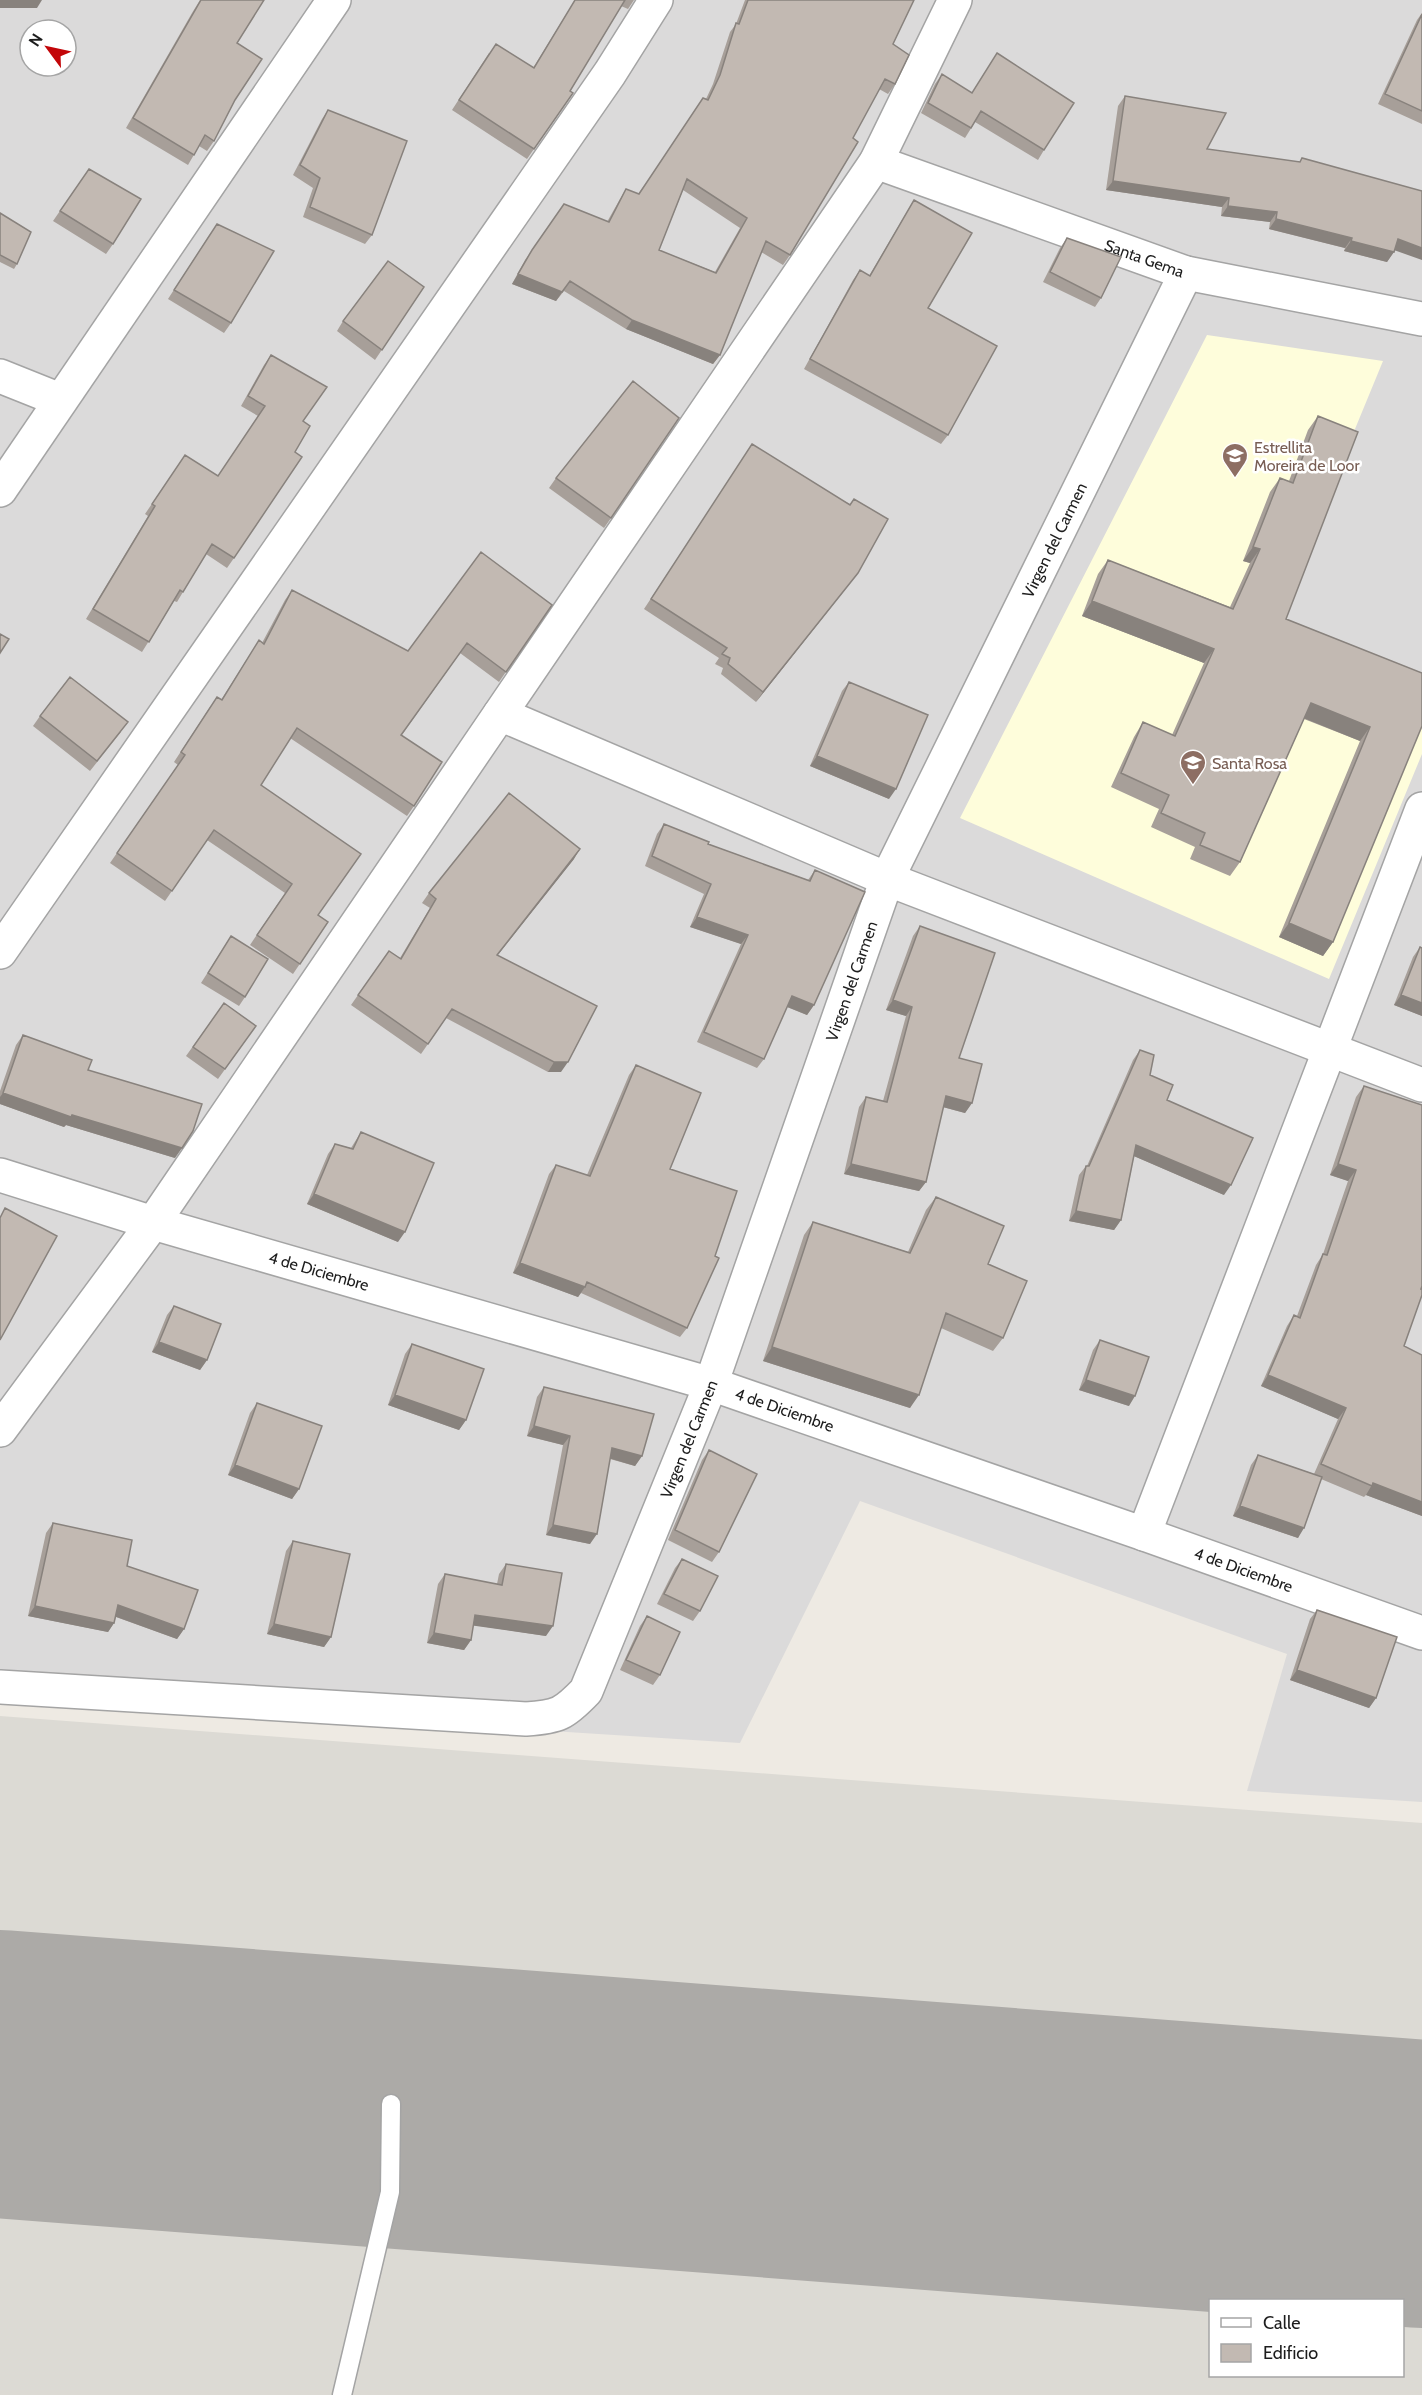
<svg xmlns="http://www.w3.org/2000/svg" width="1422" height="2395" viewBox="0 0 1422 2395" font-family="Cabin,sans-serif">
	<rect width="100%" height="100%" fill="#eeeae3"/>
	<!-- residential -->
	<path fill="#dbdada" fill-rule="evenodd" d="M0,0H1422V1802L1247,1791L1287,1654L860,1501L740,1743L0,1696ZM30,30H66V66H30Z"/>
	<!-- education -->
	<path fill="#fefddb" d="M1207,335L1383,361L1348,446L1278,636L1338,640L1422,680V754L1329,979L960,818Z"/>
	<!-- airport -->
	<path fill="#dcdad4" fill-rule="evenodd" d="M0,1716L1422,1823V2395H0ZM1210,2300H1402V2376H1210Z"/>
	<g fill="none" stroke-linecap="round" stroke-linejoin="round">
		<!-- runway -->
		<path stroke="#acaaa7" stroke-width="288" d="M0,2074L1422,2184"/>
		<defs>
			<path id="service" d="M342,2395L390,2192L391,2104"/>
			<g id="minor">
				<path id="s1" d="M876,162L1186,273L1422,319"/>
				<path d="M0,376L60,400"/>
				<path d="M0,490L334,0"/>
				<path d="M500,714L887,879L1422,1085"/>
				<path d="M0,952L610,73L656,0"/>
				<path id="s2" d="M0,1175L153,1223L711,1384L1144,1534L1422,1633"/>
				<path d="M0,1430L153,1223L876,162L955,0"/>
				<path d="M1144,1534L1422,809"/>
				<path id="s3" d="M0,1687L526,1719C558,1717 564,1714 586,1691L711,1384L887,879L1186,273"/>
			</g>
		</defs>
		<!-- service casing -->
		<use href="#service" stroke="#a4a4a4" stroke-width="21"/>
		<!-- minor casing -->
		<use href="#minor" stroke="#a4a4a4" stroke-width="36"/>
		<!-- service -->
		<use href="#service" stroke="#fff" stroke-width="18"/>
		<!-- minor -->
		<use href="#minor" stroke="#fff" stroke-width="33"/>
	</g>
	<!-- wall -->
	<path fill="#a79f99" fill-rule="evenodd" d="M200,0H264L237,43L235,100L214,141L207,151L199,146L188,165L126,128L192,13Z
		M575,0H634L628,9L621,6L570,91L573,93L527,159L452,110L489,53L533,68Z
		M745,0H914L893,44L895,84L888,94L879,89L790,255L783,265L761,252L720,355L713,364L626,329L564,291L556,301L512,284L525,260L564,204L607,222L620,199L626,189L638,194L706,99L713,84L730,32L736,24ZM683,190L740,228L715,272L659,250Z
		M1422,13V124L1378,104L1417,20Z
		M942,74L1044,150L1038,160L975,122L965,138L921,113L935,84Z
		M1125,96L1207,149L1395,250L1387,262L1344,251L1345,248L1269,229L1270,222L1221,216L1222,207L1106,190L1118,106Z
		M328,110L372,235L365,244L303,217L313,188L293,175L322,119Z
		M89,169L113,244L106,254L53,221Z
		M914,200L928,308L948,435L941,444L804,369L853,280L860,270L869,276L908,210Z
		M0,213L17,264L14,269L0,262Z
		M210,234L231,323L224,333L168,299Z
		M1067,238L1101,298L1095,307L1043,282L1060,248Z
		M424,287L375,360L337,331L343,321Z
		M271,355L303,421L234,558L227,568L206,554L183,592L177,602L174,601L142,652L86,619L148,516L145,514L185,455L218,476L258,416L241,406L264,365Z
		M1318,416L1286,619L1422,673L1333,942L1323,956L1279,937L1360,741L1304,719L1240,862L1230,876L1190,859L1195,847L1151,827L1159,809L1111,787L1134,737L1143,722L1172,735L1204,663L1082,616L1098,574L1108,560L1230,607L1250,563L1243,561L1270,492L1280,478L1289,481L1308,430Z
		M746,454L850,504L854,499L851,582L756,702L721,674L723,668L715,664L719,658L644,609Z
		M556,478L611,518L604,528L549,488Z
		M292,590L408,651L552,605L499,682L460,653L402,735L414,806L407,816L290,738L261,785L318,915L328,922L293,974L250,945L285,893L207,840L165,901L110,863L178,765L174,762L210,707L221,700L259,640L262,643L285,600Z
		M849,682L889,799L810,766L842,691Z
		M40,716L121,732L90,771L33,726Z
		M664,824L708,844L808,880L815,870L814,1005L807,1015L787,1007L764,1059L757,1068L697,1042L741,944L690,927L704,894L645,866L657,834Z
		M574,859L497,955L561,1072H548L446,1018L421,1054L351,1005L389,951L400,958L430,908L422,903L429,893Z
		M920,926L972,1103L965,1113L943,1107L926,1182L919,1191L844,1174L859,1107L866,1097L883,1101L906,1016L886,1010L913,936Z
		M231,936L245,997L239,1006L201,983Z
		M1420,947L1422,948V1016L1394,1005L1413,957Z
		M224,1003L256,1026L218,1079L186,1056Z
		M23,1035L88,1070L175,1158L66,1125L64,1127L0,1104V1091L16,1045Z
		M1140,1050L1150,1075L1167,1100L1224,1195L1134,1156L1121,1220L1114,1230L1069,1221L1079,1175L1086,1166H1087L1133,1060Z
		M636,1065L670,1169L687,1328L680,1337L581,1293L578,1297L513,1273L549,1174L556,1165L587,1175L629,1075Z
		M1364,1086L1404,1346L1422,1516L1366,1495L1364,1497L1321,1479L1298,1538L1233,1516L1251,1465L1258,1455L1314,1474L1338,1419L1261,1386L1287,1326L1294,1315L1297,1316L1316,1265L1323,1254L1348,1181L1330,1175L1356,1097Z
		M361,1132L398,1242L307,1204L328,1154L335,1144L351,1148Z
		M936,1197L988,1264L1003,1338L993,1351L941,1328L910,1408L763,1361L804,1235L813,1222L908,1252L926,1210Z
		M174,1306L207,1360L200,1370L152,1352L167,1315Z
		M1100,1340L1129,1406L1079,1390L1093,1350Z
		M412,1344L466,1420L459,1430L388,1405L405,1354Z
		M544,1387L642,1456L635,1466L610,1459L590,1544L546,1535L563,1445L527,1436L537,1397Z
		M257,1403L299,1489L292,1499L228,1475L250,1413Z
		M709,1450L719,1552L712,1562L668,1540L702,1460Z
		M53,1523L127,1566L184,1629L177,1639L116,1617L114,1623L108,1632L28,1616L46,1533Z
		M293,1541L331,1637L324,1647L267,1634L286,1551Z
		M682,1559L700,1611L693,1621L657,1604L675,1568Z
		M506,1564L546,1636L473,1625L471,1640L464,1650L427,1643L438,1584L445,1574L497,1584L499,1574Z
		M1317,1610L1376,1698L1369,1708L1290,1680L1310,1619Z
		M647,1616L660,1675L653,1685L620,1670L640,1626Z"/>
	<!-- shaded-wall -->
	<path fill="#88827d" d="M0,0H42L37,8H0Z
		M1113,181L1229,198L1222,207L1106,190Z
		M1228,206L1277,212L1270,222L1221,216Z
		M1276,219L1352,238L1345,248L1269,229Z
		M1398,239L1422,248V260L1391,249Z
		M1351,241L1394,252L1387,262L1344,251Z
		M518,274L570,281L556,301L512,284Z
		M632,320L720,355L713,364L626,329Z
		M1253,547L1260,549L1250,563L1243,561Z
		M858,573L851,582L756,702L763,692Z
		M1092,601L1214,649L1204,663L1082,616Z
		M1311,703L1370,727L1360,741L1301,717Z
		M817,756L896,789L889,799L810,766Z
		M580,849L574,859L490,965L497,955Z
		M697,917L748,935L741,944L690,927Z
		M1289,923L1333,942L1323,956L1279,937Z
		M1401,995L1422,1003V1016L1394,1005Z
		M792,996L814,1005L807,1015L785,1006Z
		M893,1000L912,1007L906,1016L886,1010Z
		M554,1062H568L561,1072H548Z
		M3,1093L182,1148L175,1158L66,1125L64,1127L0,1104V1097Z
		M946,1096L972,1103L965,1113L939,1106Z
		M1136,1145L1231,1185L1224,1195L1129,1154Z
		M851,1164L926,1182L919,1191L844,1174Z
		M1338,1164L1356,1170L1348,1181L1330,1175Z
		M314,1194L405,1232L398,1242L307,1204Z
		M1076,1211L1121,1220L1114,1230L1069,1221Z
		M520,1263L585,1287L578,1297L513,1273Z
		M159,1342L207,1360L200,1370L152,1352Z
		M772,1347L919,1395L910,1408L763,1361Z
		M1268,1375L1346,1408L1338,1419L1261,1386Z
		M1086,1380L1135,1396L1129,1406L1079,1390Z
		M395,1395L466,1420L459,1430L388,1405Z
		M534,1426L570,1436L563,1445L527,1436Z
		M612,1448L642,1456L635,1466L605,1457Z
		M235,1465L299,1489L292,1499L228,1475Z
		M1373,1483L1422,1502V1516L1366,1495Z
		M1240,1506L1304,1528L1298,1538L1233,1516Z
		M553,1525L597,1534L590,1544L546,1535Z
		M118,1605L184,1629L177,1639L111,1615Z
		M35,1606L114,1623L108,1632L28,1616Z
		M475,1615L553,1626L546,1636L469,1625Z
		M274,1624L331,1637L324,1647L267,1634Z
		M434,1633L471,1640L464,1650L427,1643Z
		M1297,1670L1376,1698L1369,1708L1290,1680Z"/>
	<!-- building -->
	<path fill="#c2b9b2" stroke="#88827d" stroke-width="1.5" fill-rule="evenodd" d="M201,0H264L237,43L262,59L235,100L214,141L205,135L194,155L133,118Z
		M575,0H625L570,91L573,93L534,149L459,100L496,44L534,68Z
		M748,0H914L893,44L909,55L895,84L885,79L853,138L858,142L790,255L766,241L720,355L632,320L570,281L562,292L518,274L532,250L564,204L609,222L626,189L639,194L703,98L708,100L720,75L736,23L739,24ZM687,179L747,218L716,273L659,250Z
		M1422,14V111L1385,94Z
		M997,53L1074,103L1044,150L981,111L971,128L928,103L942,74L972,93Z
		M1125,96L1226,113L1207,149L1300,162L1302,158L1422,191V248L1398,239L1394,252L1351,241L1352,238L1276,219L1277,212L1228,206L1229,198L1113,181Z
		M328,110L407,141L372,235L310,207L320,178L300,165Z
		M89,169L141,199L113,244L60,211Z
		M914,200L972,233L928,308L997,346L948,435L810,359L860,270L870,276Z
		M0,213L31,232L17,264L0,255Z
		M217,224L274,251L231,323L174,290Z
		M1067,238L1121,257L1101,298L1050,272Z
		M388,261L424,287L382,350L343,321Z
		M271,355L327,387L303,421L310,426L295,452L302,457L234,558L212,544L183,592L180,590L149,642L93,609L155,506L152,504L185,455L218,476L265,406L248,396Z
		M633,381L679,418L611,518L556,478Z
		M1318,416L1358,432L1286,619L1422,673V726L1333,942L1289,923L1370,727L1311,703L1240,862L1200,845L1205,833L1161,813L1169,795L1121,773L1143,722L1175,736L1214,649L1092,601L1108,560L1233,609L1260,549L1253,547L1280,478L1293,483Z
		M752,444L850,505L854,499L888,519L858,573L763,692L728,664L730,658L722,654L727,648L651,599Z
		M481,552L552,605L506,672L467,643L401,735L442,762L414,806L297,728L261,785L361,854L318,915L328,922L300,964L257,935L292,884L214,830L172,891L117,853L185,755L181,752L217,697L222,700L259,640L264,644L292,590L408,651Z
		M0,634L9,639L0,653Z
		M70,677L128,722L97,761L40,716Z
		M849,682L928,715L896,789L817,756Z
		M509,793L580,849L497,955L597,1006L568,1062H554L452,1009L428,1044L358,995L389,951L401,959L436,899L429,893Z
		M664,824L709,842L708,844L810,881L815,870L865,892L814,1005L792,996L764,1059L704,1032L748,935L697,917L711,884L652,856Z
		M920,926L995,953L959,1058L982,1064L972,1103L946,1096L926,1182L851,1164L866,1097L887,1102L912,1007L893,1000Z
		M231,936L268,959L245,997L208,973Z
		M1420,947L1422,948V1003L1401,995Z
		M224,1003L256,1026L225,1069L193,1047Z
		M23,1035L92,1060L88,1070L202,1104L193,1131L182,1148L72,1115L71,1117L3,1093Z
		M1140,1050L1154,1055L1150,1075L1173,1085L1167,1100L1253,1138L1231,1185L1136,1145L1121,1220L1076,1211L1086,1166H1089Z
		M636,1065L701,1093L670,1169L737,1191L715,1256L719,1258L687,1328L587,1282L585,1287L520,1263L556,1165L590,1176Z
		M1364,1086L1422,1105V1286L1421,1289H1422V1295L1404,1346L1422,1355V1502L1373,1483L1372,1486L1321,1464L1346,1408L1268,1375L1294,1315L1300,1318L1323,1254L1327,1255L1356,1170L1338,1164Z
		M361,1132L434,1163L405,1232L314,1194L335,1144L353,1149Z
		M936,1197L1004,1226L988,1264L1027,1281L1003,1338L946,1313L919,1395L772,1347L813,1222L910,1253Z
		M5,1208L57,1236L0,1340V1218Z
		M174,1306L221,1324L207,1360L159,1342Z
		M1100,1340L1149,1357L1135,1396L1086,1380Z
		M412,1344L484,1369L466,1420L395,1395Z
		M544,1387L654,1414L642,1456L612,1448L597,1534L553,1525L570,1436L534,1426Z
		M257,1403L322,1426L299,1489L235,1465Z
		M709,1450L757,1474L719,1552L675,1530Z
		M1258,1455L1322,1477L1304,1528L1240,1506Z
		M53,1523L132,1540L127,1566L198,1590L184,1629L118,1605L114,1623L35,1606Z
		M293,1541L350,1554L331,1637L274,1624Z
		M682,1559L718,1576L700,1611L664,1594Z
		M506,1564L562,1573L553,1626L475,1615L471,1640L434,1633L445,1574L502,1585Z
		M1317,1610L1397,1637L1376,1698L1297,1670Z
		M647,1616L680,1632L660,1675L626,1660Z"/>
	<!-- icons -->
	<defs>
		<symbol id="school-pin" viewBox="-11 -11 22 30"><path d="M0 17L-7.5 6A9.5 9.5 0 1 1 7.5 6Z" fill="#8d6e63" stroke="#fff"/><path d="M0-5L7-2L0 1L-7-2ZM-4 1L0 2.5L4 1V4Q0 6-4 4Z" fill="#fff"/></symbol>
	</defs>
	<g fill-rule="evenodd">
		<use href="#school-pin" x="1220" y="441" width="30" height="40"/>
		<use href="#school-pin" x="1178" y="748" width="30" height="40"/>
	</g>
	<g text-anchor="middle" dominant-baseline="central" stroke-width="5" stroke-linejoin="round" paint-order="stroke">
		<!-- street labels -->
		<g font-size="16" fill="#1d1d1d" stroke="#fff">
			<text stroke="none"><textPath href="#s1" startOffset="285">Santa Gema</textPath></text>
			<text stroke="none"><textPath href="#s3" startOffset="1840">Virgen del Carmen</textPath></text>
			<text stroke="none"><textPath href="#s3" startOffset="1354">Virgen del Carmen</textPath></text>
			<text stroke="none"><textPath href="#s2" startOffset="333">4 de Diciembre</textPath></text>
			<text stroke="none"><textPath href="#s2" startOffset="819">4 de Diciembre</textPath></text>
			<text stroke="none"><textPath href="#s3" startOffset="868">Virgen del Carmen</textPath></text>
			<text stroke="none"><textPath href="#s2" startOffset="1305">4 de Diciembre</textPath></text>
		</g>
		<!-- education labels -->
		<g font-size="16" fill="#785e54" stroke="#fff" text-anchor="start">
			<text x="1254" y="447">Estrellita<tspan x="1254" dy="18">Moreira de Loor</tspan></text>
			<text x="1212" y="763">Santa Rosa</text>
		</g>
	</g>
	<!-- legend -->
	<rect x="1209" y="2299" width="195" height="78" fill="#ffffff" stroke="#a5a5a5" stroke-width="1.5"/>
	<rect x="1221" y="2318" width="30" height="9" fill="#ffffff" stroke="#a5a5a5" stroke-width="1.5"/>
	<text x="1263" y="2329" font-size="18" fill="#1d1d1d">Calle</text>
	<rect x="1221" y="2344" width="30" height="18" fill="#c2b9b2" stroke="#a5a5a5" stroke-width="1.5"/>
	<text x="1263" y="2359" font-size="18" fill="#1d1d1d">Edificio</text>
	<!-- north arrow -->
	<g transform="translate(48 48) rotate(303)"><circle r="28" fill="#ffffff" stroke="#a5a5a5" stroke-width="1.5"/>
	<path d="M0-4.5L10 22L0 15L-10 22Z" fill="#c30609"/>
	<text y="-9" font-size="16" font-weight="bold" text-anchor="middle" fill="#1d1d1d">N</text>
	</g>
</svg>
